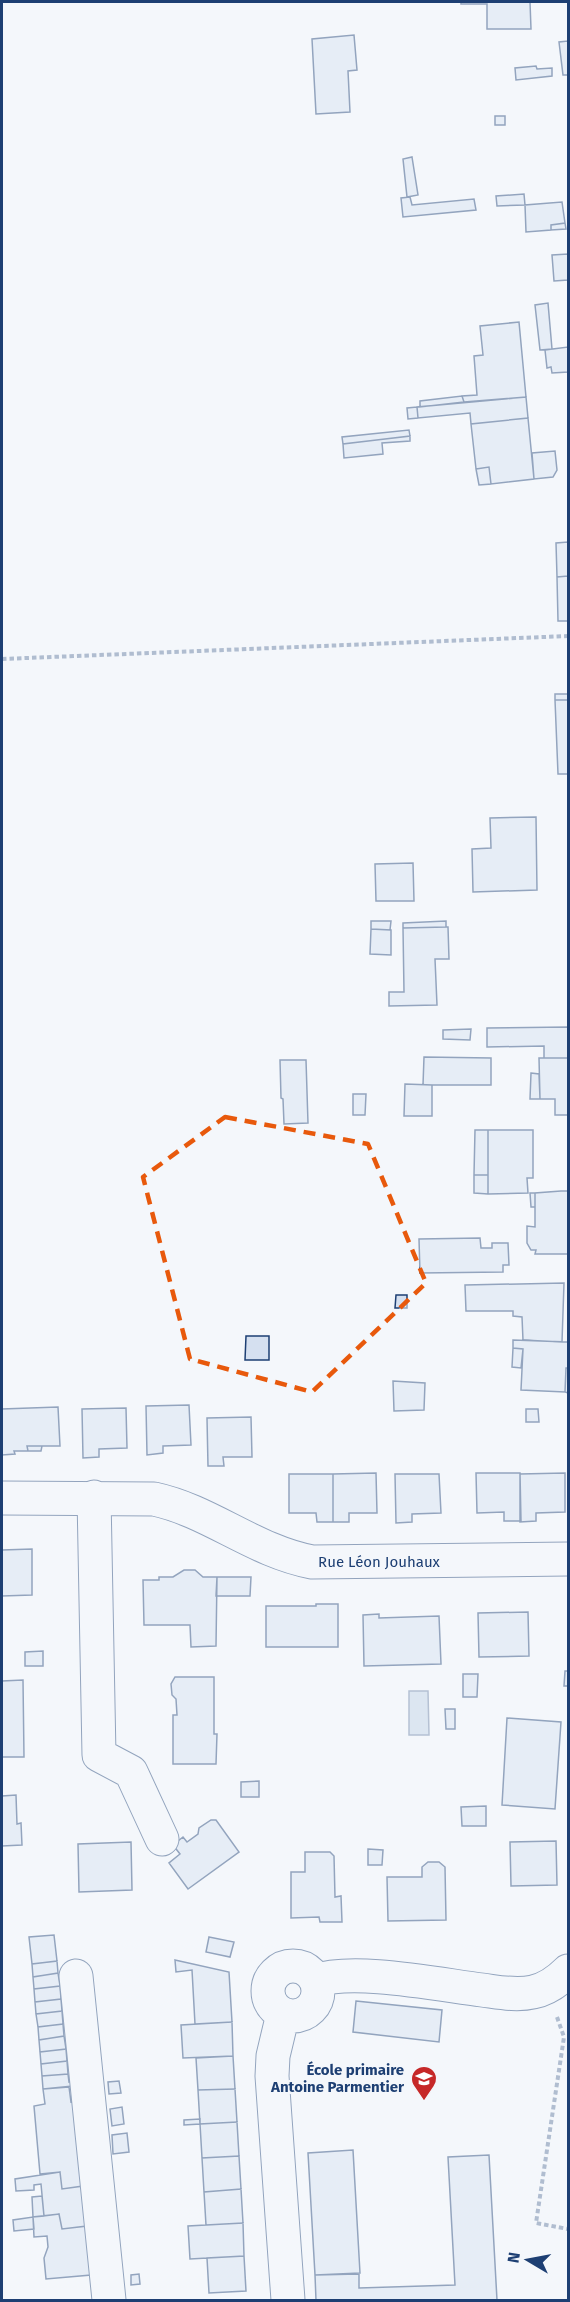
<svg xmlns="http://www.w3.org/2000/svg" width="570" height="2302" viewBox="0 0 570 2302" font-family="'Fira Sans',sans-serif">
	<rect width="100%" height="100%" fill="#f4f7fb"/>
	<!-- water -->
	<path fill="#bed0e5" stroke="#687fa3" stroke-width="1.5" d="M409,1691H428L429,1735H409Z"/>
	<!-- building -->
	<path fill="#d5e0f0" stroke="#1d3f73" stroke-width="1.5" d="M461,2H530L531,29H487V4H461Z
		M354,35L357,70L348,71L350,112L316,114L312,39Z
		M568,41V75H563L559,42Z
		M536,66L537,69L552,68V76L516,80L515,68Z
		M495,116H505V125H495Z
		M412,157L418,195L407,197L403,159Z
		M524,194L525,205L497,206L496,196Z
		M410,197L412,205L474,199L476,210L403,217L401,198Z
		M562,202L565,223L551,225V230L526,232L525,205Z
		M565,223L566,229L551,230V225Z
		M568,254V280L554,281L552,255Z
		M548,303L552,349L540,350L535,305Z
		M519,322L526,397L464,402L462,396L477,395L474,356L483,355L480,326Z
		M568,347V372L552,373L551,367L547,368L545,350Z
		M462,396L464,402L420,407V401Z
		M526,397L528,418L471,424L470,413L418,418L417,407Z
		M417,407L418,418L408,419L407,408Z
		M528,418L534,479L491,484L489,467L476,469L471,424Z
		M409,430L410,436L343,444L342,437Z
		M410,436V441L382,443L383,454L344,458L343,444Z
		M555,451L557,470L553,477L534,479L532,453Z
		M489,467L491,484L479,485L476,469Z
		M568,542V576L557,577L556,543Z
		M568,576V621H558L557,577Z
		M555,694H568V700H555Z
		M555,700H568V774H558Z
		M536,817L537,890L473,892L472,849L491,848L490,818Z
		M413,863L414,901H376L375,864Z
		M371,921H391L390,930L371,929Z
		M446,921V927L403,928V923Z
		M446,927H448L449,959H435L437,1005L389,1006V992H404L403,928Z
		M371,929L391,930V955L370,954Z
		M568,1027V1058H544V1046L487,1047V1028Z
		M471,1029L470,1040L443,1039V1030Z
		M424,1057L491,1058V1085H423Z
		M539,1058H568V1115H555V1099H540Z
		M280,1060H306L308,1123L284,1124L283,1099L281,1098Z
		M531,1073L539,1074L540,1099H530Z
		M405,1084L432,1085V1116H404Z
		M353,1094H366L365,1115H353Z
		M475,1130H488V1175H474Z
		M488,1130H533V1178H527L528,1193L488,1194Z
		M474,1175H488V1194L474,1193Z
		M561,1191H568V1254H535L536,1250H531L527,1243V1226L535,1227V1193Z
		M530,1193H535V1207H531Z
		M480,1238L481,1248H492V1243H508L509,1265H503V1272L420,1273L419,1239Z
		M564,1283L562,1342L523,1340L522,1317L513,1316V1311H466L465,1285Z
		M396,1295H407V1308H395Z
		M246,1336H269V1360H245Z
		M513,1340L568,1342V1368H566L565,1392L521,1390L523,1349L513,1348Z
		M513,1348L523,1349L521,1368L512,1367Z
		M566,1368H568V1393L565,1392Z
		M393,1381L425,1383L424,1410L394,1411Z
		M189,1405L191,1445L163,1446V1453L147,1455L146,1406Z
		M58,1407L60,1446H27L28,1451H14L15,1454L2,1455V1409Z
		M126,1408L127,1448L99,1449V1457L83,1458L82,1409Z
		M526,1409H538L539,1422H526Z
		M251,1417L252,1457H223L224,1466H208L207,1418Z
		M27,1446H42L41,1451H28Z
		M376,1473L377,1513H349V1522H333V1474Z
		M476,1473H520L521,1521H504V1512L477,1513Z
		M565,1473V1512L536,1513V1521L520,1522V1474Z
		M289,1474H333V1522H317L316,1513H289Z
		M395,1474H439L441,1513L412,1514V1522L396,1523Z
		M32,1549V1595L2,1596V1550Z
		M184,1570H195L203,1577H217L216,1646L191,1647L190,1625H144L143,1580H159V1577H173Z
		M217,1577H251L250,1596H216Z
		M316,1604H338V1647H266V1606H316Z
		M528,1612L529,1656L479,1657L478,1613Z
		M379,1614V1618L439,1616L441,1664L364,1666L363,1615Z
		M43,1651V1666H25V1652Z
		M565,1671H568V1686H564Z
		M463,1674H478L477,1697H463Z
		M175,1677H214V1734H217L216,1764H173V1715H177L176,1699L172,1695L171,1684Z
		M23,1680L24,1757H2V1681Z
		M445,1709H455V1729H446Z
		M507,1718L561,1722L555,1809L502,1805Z
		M259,1781V1797H241V1782Z
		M16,1795L17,1824L21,1823L22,1845L2,1846V1796Z
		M486,1806V1826H462L461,1807Z
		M211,1820H216L239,1852L188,1889L169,1863L180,1854L173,1845L183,1837L187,1842L198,1834L199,1828Z
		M556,1841L557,1885L511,1886L510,1842Z
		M131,1842L132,1890L79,1892L78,1844Z
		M368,1849L383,1850L382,1865H368Z
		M305,1852H330L334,1856L335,1897L341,1896L342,1922H320L319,1917L291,1918V1872H305Z
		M428,1862H439L445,1867L446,1920L388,1921L387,1877H422V1867Z
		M54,1935L57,1961L32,1964L29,1937Z
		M209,1937L234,1942L230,1957L206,1952Z
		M175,1960L229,1972L232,2022L195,2024L192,1970L176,1972Z
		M57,1961L58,1973L33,1977L32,1964Z
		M58,1973L60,1986L34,1989L33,1977Z
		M60,1986L61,1999L35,2002L34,1989Z
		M61,1999L62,2011L36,2014L35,2002Z
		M356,2001L442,2010L439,2042L353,2032Z
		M62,2011L63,2024L38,2027L36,2014Z
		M232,2022L233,2056L183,2058L181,2025Z
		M63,2024L64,2036L39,2040L38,2027Z
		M64,2036L66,2049L40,2052L39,2040Z
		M66,2049L67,2061L41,2064L40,2052Z
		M233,2056L235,2089L198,2090L196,2058Z
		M67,2061L68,2074L42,2076L41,2064Z
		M68,2074L69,2082L73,2081V2086L43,2089L42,2076Z
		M119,2081L121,2093L109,2094L108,2082Z
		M69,2087L71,2102L74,2101L83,2186L62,2189L60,2172L40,2174L34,2106L45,2104L43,2089Z
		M235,2089L237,2122L200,2124L198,2090Z
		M122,2107L124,2124L112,2126L110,2109Z
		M200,2119V2124L184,2125V2120Z
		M237,2122L239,2156L202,2158L200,2124Z
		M127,2133L129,2152L113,2154L112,2135Z
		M353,2150L360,2273L315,2275L308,2153Z
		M489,2155L497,2300H316L315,2275L359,2274V2288L455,2285L448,2157Z
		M239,2156L241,2189L204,2192L202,2158Z
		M60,2172L62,2189L83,2186L87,2226L62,2229L59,2214L44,2216L41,2184L34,2185V2190L16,2191L15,2179Z
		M241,2189L243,2223L206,2225L204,2192Z
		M42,2196L44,2216L33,2217L32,2197Z
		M59,2214L62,2229L87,2226L91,2275L46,2279L44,2258L48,2247L47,2236L34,2237L33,2217Z
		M33,2217L34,2229L14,2231L13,2220Z
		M243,2223L244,2256L190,2259L188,2226Z
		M244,2256L246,2291L209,2293L207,2258Z
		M139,2274L140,2284L131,2285V2275Z"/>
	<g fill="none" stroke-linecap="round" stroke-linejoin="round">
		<defs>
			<path id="minor" d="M94,1497L99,1755L131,1772L162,1839
				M2,1498L154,1499C210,1511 254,1551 312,1562L568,1559
				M268 1991a25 25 0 1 1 50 0a25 25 0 1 1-50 0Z
				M76,1976L109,2300
				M316,1981C352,1967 441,1985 482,1990C498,1992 516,1996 533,1992C547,1989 558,1981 568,1971
				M283,2014L273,2056L272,2076L288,2300"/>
		</defs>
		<!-- minor casing -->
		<use href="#minor" stroke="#1d3f73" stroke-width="35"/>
		<!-- path -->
		<path stroke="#5e769c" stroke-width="4" stroke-dasharray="4.5 3" stroke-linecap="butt" d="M2,659L568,636
			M557,2017L564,2037L536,2223L568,2229"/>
		<!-- minor -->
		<use href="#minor" stroke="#f4f7fb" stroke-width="33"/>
	</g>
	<!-- marked area -->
	<path d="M0 0H570V2302H0ZM225,1117L368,1144L426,1283L312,1392L190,1359L143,1177Z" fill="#f4f7fb" fill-opacity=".55" fill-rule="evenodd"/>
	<path fill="none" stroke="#e8590c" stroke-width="4.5" stroke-dasharray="12 8" stroke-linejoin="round" d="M225,1117L368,1144L426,1283L312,1392L190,1359L143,1177Z"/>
	<!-- icons -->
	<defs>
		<symbol id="school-pin" viewBox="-11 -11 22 30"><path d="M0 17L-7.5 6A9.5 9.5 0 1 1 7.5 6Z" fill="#c62828" stroke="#f4f7fb"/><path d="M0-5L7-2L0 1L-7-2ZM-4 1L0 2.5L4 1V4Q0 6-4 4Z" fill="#fff"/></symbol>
	</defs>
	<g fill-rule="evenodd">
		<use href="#school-pin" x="409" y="2064" width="30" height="40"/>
	</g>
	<g text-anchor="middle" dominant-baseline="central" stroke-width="4.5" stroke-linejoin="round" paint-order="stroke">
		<!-- street labels -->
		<g font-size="15" fill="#1d3f73" stroke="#f4f7fb">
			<text x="379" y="1562">Rue Léon Jouhaux</text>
		</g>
		<!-- poi labels -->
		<g font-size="15" font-weight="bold" fill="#1d3f73" stroke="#f4f7fb" text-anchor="end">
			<text x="404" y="2070">École primaire<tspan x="404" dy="17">Antoine Parmentier</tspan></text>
		</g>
	</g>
	<!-- border -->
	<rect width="570" height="2302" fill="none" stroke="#1d3f73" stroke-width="6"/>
	<!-- north arrow -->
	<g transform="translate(528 2260) rotate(280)" stroke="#f4f7fb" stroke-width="4.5" paint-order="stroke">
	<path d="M0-4.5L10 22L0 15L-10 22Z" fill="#1d3f73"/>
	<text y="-9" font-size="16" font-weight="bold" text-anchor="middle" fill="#1d3f73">N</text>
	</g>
</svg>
